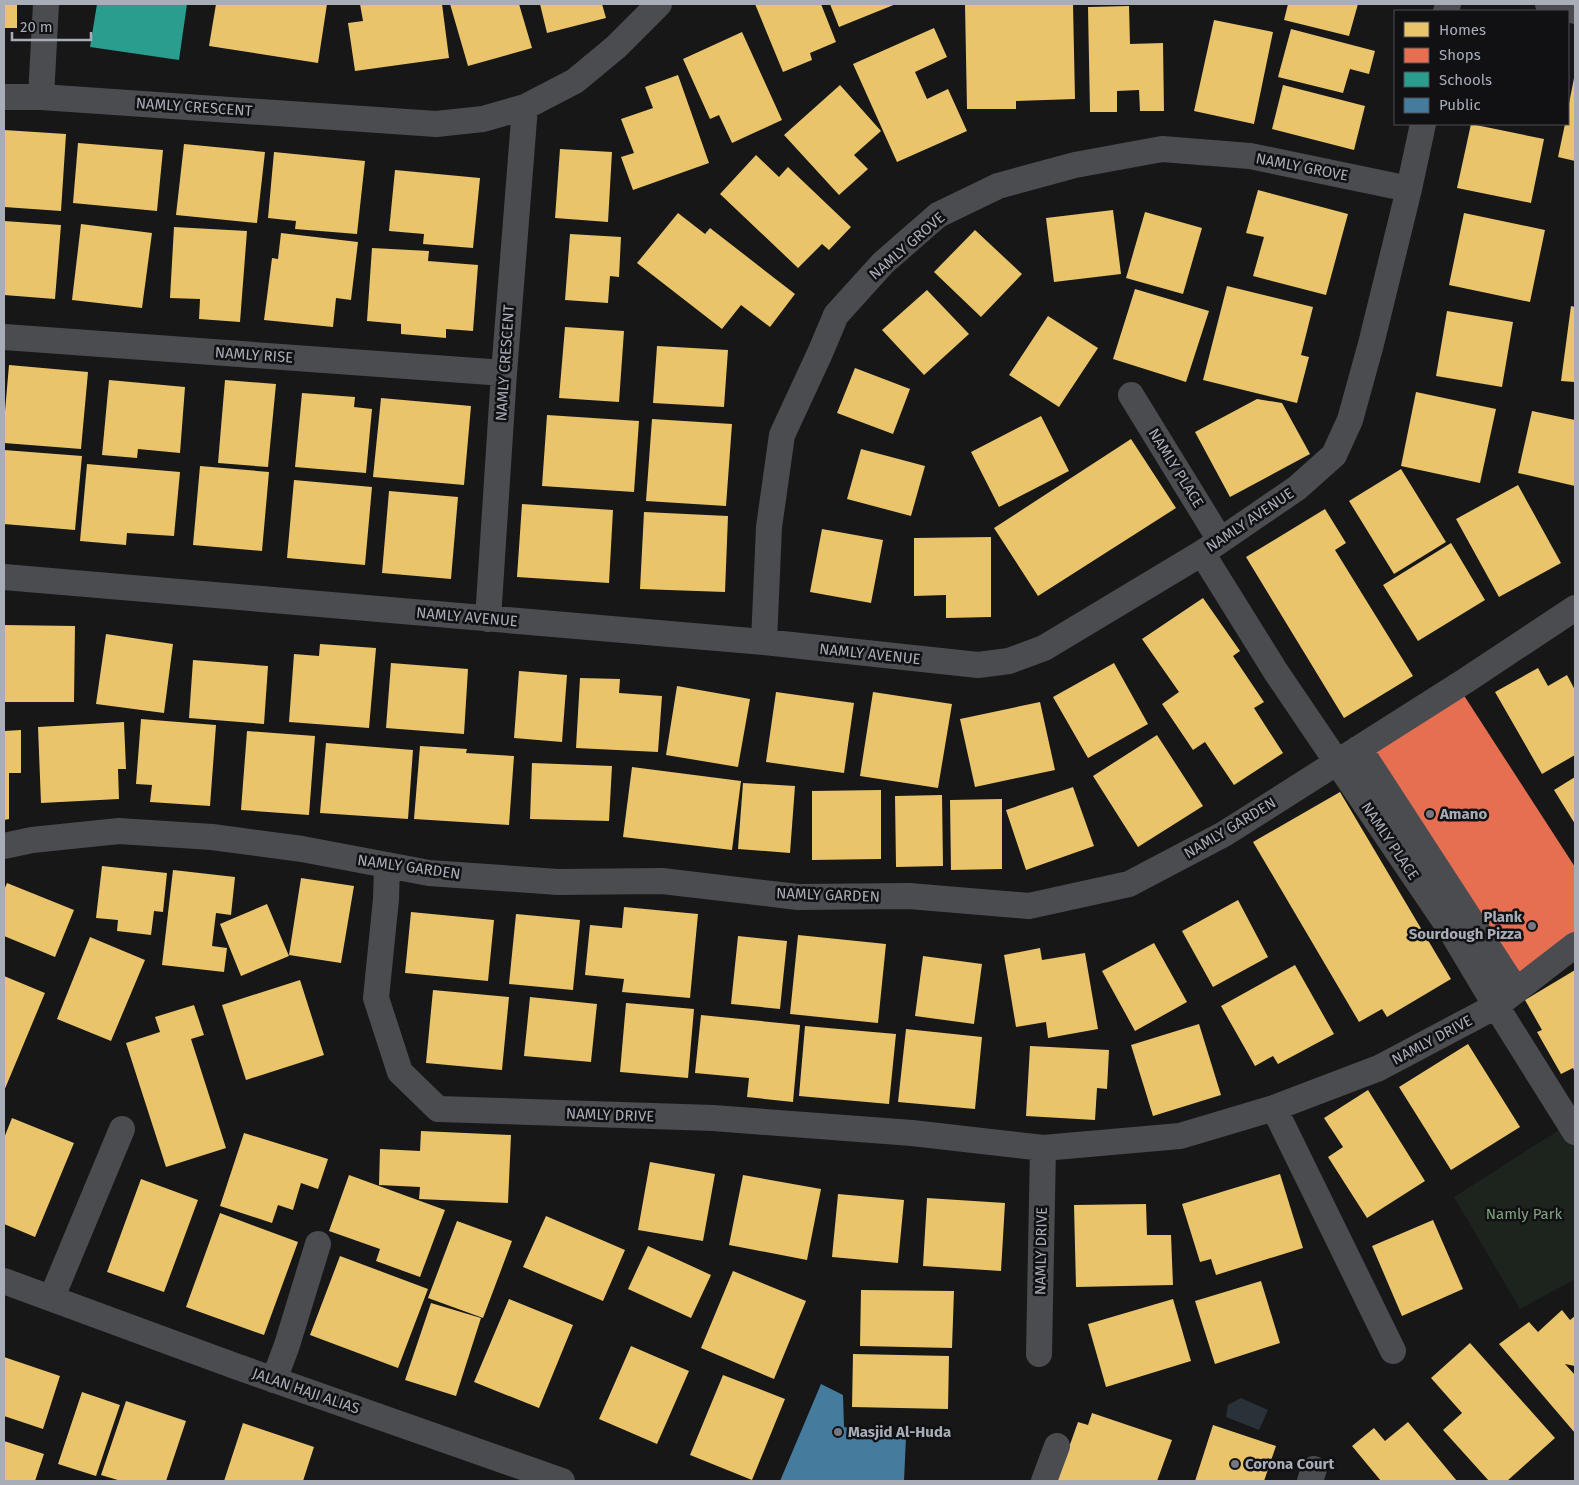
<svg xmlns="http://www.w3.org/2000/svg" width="1579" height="1485" viewBox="0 0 1579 1485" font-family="'Fira Sans',sans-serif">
	<rect width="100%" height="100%" fill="#171717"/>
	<!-- green -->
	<path fill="#1d241e" d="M1570,1123L1575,1132V1279L1520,1309L1454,1197Z"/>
	<!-- water -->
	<path fill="#2a3239" d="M1241,1398L1268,1410L1259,1430L1226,1417L1228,1405Z"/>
	<!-- homes -->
	<path fill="#e9c46a" d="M4,4H17V28H4Z
		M216,4H327L318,63L209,46Z
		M360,4H442L449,58L355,71L348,23L363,21Z
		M450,4H519L532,48L468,66Z
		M540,4H602L606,18L547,33Z
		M755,4H821L836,42L810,53L812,60L783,72Z
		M830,4H896L839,27Z
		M965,4H1073L1075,99L1016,101V109H967Z
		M1288,4H1358L1349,36L1284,20Z
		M1129,6L1130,44L1163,43L1164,111H1140L1139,90L1117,91V112H1090L1088,7Z
		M1214,20L1273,32L1254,124L1194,111Z
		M934,28L947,57L915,72L927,99L948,89L967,131L897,162L853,64Z
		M1291,29L1375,51L1369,74L1350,69L1343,93L1278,77Z
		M742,32L782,120L732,143L719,115L710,119L683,59Z
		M678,75L709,163L633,190L621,157L634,153L621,119L653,108L645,87Z
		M1574,78H1575V161L1558,157L1565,124H1568V109Z
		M840,85L881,131L854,155L868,169L839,195L784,135Z
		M1283,85L1365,106L1354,150L1272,129Z
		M1471,124L1544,139L1531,203L1457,188Z
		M4,130L66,134L61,211L4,207Z
		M78,143L163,150L157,211L73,203Z
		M184,144L265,152L257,223L176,215Z
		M560,149L612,152L608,222L555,218Z
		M274,152L365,161L357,234L295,229L296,221L268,218Z
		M756,155L779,177L788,167L851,227L829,250L822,244L798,268L720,194Z
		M395,170L480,178L473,248L423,244L424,234L389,231Z
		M1258,190L1348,214L1326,295L1253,276L1264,237L1246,233Z
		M1113,210L1121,274L1054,282L1046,218Z
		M1145,212L1202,228L1183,294L1126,278Z
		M678,213L705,234L710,228L795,294L770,327L741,305L722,329L637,263Z
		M1464,213L1545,230L1530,302L1449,285Z
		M4,221L61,225L55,299L4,295Z
		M81,224L152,233L142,308L72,300Z
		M174,227L247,231L240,322L199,319L200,299L170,298Z
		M975,230L1022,274L981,317L934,272Z
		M281,233L358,242L351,300L336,298L333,327L264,320L272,258L278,259Z
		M570,234L621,237L619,277L610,276L608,303L565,300Z
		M372,248L429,251L428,261L478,265L473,331L446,329V338L401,334V324L367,321Z
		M1227,286L1313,307L1301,355L1309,357L1297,403L1203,380Z
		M1135,289L1209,311L1186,382L1113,359Z
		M927,290L969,334L924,375L882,330Z
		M1571,306L1575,307V382L1561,381Z
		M1447,311L1513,322L1502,387L1436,376Z
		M1048,316L1098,348L1059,407L1009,375Z
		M565,327L624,331L619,402L559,398Z
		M657,346L728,350L724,407L653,403Z
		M9,365L88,372L81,449L4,443V423Z
		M855,368L910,389L893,434L837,413Z
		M109,380L185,387L180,453L138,449L137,458L102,455Z
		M225,380L276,384L268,467L218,463Z
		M1416,392L1496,409L1480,483L1401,466Z
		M302,393L355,397L354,407L372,409L366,473L295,467Z
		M381,398L471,406L464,485L373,477Z
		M1257,399L1282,403L1310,454L1230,497L1195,432Z
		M1532,411L1575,420V486L1518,473Z
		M547,415L639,421L634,492L542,486Z
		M1041,416L1069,471L999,507L971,452Z
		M652,419L732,424L726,506L646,501Z
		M1131,439L1176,508L1038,596L994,528Z
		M861,449L925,466L911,516L847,499Z
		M4,450L82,456L75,530L4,524Z
		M87,464L180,472L174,536L127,533L126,545L80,541Z
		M200,466L269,472L262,551L193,545Z
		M1401,469L1446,542L1394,574L1349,501Z
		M294,480L372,487L365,565L287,558Z
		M1518,485L1561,563L1499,597L1456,519Z
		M389,491L458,497L451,579L382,573Z
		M522,504L613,510L609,583L517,577Z
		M1325,509L1346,543L1335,550L1413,676L1344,718L1246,557Z
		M644,512L728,516L725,592L640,589Z
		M822,529L883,540L871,603L810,592Z
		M991,537V617L946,618V595L914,596V538Z
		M1451,543L1485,600L1418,641L1383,585Z
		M1203,598L1240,651L1233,656L1264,702L1254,708L1283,753L1234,785L1205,742L1193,750L1162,704L1179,692L1142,639Z
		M4,625L75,626L74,702H4Z
		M106,634L173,644L164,713L96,704Z
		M320,644L376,648L369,728L289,722L294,654L319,656Z
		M193,660L268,666L264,724L189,718Z
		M391,663L468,669L464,734L386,728Z
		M1114,663L1148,724L1088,758L1053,697Z
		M1538,668L1548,686L1567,675L1575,690V755L1542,774L1495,692Z
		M519,671L567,675L562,742L514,738Z
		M580,678L620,679L619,693L662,696L658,752L576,748Z
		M677,686L750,699L738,767L666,755Z
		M776,692L854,703L844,773L766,762Z
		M873,692L952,704L938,788L860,776Z
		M1040,702L1055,770L975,787L960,719Z
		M141,719L216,725L210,806L150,802L152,785L136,784Z
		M124,722L126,769H118L119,799L41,803L38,727Z
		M21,730V773H9V819L4,820V731Z
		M247,731L315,736L309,815L241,810Z
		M1157,735L1203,806L1138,847L1093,776Z
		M326,743L413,750L408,819L320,813Z
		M420,746L467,749L466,753L514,756L509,825L414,819Z
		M532,763L612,766L609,821L530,819Z
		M632,767L741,781L732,850L623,837Z
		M1575,777V824L1554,790Z
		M743,783L795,786L790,853L738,849Z
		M1073,787L1094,846L1026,870L1006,810Z
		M881,790V859L812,860V791Z
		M1340,792L1451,979L1387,1017L1382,1009L1359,1022L1253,842Z
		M942,795L943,866L896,867L895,796Z
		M1002,799V869L951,870L950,800Z
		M102,866L167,873L163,912L154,911L151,935L117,931L118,920L96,918Z
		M173,870L235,877L231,915L216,913L212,946L227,948L224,972L162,965Z
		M301,878L354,886L341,963L289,955Z
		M7,883L74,910L55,957L4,936V890Z
		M1238,900L1268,957L1213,987L1182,931Z
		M267,904L289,956L241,976L220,924Z
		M624,907L698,914L690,998L622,992L624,979L585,975L590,925L622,928Z
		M411,912L494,920L488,981L405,973Z
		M516,914L580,920L573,990L509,984Z
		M798,935L886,944L878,1023L790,1014Z
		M738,936L787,941L780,1009L731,1004Z
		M90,937L145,960L111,1041L57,1019Z
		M1154,943L1187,1002L1135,1031L1102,971Z
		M1040,948L1042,960L1085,953L1098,1029L1048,1038L1046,1022L1016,1027L1004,955Z
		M923,956L982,964L974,1024L915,1016Z
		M1295,965L1334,1034L1278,1064L1273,1056L1255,1066L1221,1006Z
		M1575,970V1073L1573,1068L1561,1074L1537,1032L1542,1030L1525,1000Z
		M4,976L45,993L4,1091Z
		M300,980L324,1055L246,1080L222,1005Z
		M433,990L509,997L502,1070L426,1063Z
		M530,997L597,1004L591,1062L524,1056Z
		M626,1003L694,1009L688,1078L620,1072Z
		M194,1005L204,1035L191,1039L226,1148L166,1167L126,1043L160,1032L155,1017Z
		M701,1015L800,1025L793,1102L747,1097L749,1078L695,1073Z
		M1199,1024L1221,1095L1153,1116L1131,1045Z
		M805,1026L896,1034L889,1104L799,1096Z
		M906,1029L982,1037L975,1109L898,1102Z
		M1468,1044L1520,1127L1451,1170L1399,1087Z
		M1030,1046L1109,1050L1107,1089L1097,1088L1095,1120L1026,1116Z
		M1368,1090L1425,1181L1367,1218L1328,1157L1343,1147L1324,1118Z
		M12,1118L74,1143L35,1237L4,1224V1138Z
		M421,1131L511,1135L508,1203L419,1199L420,1187L379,1185L380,1149L420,1151Z
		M244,1133L328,1159L318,1189L301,1183L293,1210L278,1205L272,1223L220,1206Z
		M650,1162L715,1174L703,1241L638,1230Z
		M1280,1174L1303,1248L1216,1275L1211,1259L1200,1262L1182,1204Z
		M349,1175L445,1210L420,1277L376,1261L380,1249L329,1231Z
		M743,1175L821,1189L807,1260L729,1245Z
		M141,1179L198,1200L164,1292L107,1272Z
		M838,1194L904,1200L898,1263L832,1257Z
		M927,1198L1005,1203L1001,1271L923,1266Z
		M1146,1204L1147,1235H1171L1173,1285L1076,1287L1074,1205Z
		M220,1213L298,1242L264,1335L186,1307Z
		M546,1216L625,1250L603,1301L523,1267Z
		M1433,1220L1463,1289L1402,1316L1372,1246Z
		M457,1221L512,1241L483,1318L428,1298Z
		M648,1246L711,1275L691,1318L628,1289Z
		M340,1256L428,1289L398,1368L310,1335Z
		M733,1271L806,1301L774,1379L701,1348Z
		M1261,1281L1280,1343L1215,1364L1195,1301Z
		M861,1290L954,1291L952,1348L860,1346Z
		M509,1299L573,1325L539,1408L474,1382Z
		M1173,1299L1191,1361L1106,1387L1088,1324Z
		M431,1303L481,1318L456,1396L405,1380Z
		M1562,1310L1570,1320L1575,1316V1366L1565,1364L1575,1375V1433L1499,1344L1529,1322L1538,1332Z
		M1470,1343L1555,1438L1507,1481H1489L1443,1430L1462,1413L1431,1378Z
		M631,1346L689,1371L657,1444L599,1419Z
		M853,1354L949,1356L948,1409L852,1407Z
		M4,1357L60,1376L43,1429L4,1416Z
		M723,1375L785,1399L752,1480L690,1455Z
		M82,1392L120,1405L96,1476L58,1464Z
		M126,1401L186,1421L166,1481H121L101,1475Z
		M1092,1413L1172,1440L1157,1481H1057L1078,1422L1088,1425Z
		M1408,1422L1457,1481H1381L1352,1446L1374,1428L1385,1441Z
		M243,1423L314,1447L303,1481H224Z
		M1213,1425L1276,1446L1264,1481H1195Z
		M4,1441L44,1454L35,1481H4Z"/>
	<!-- shops -->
	<path fill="#e76f51" d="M1463,694L1575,867V931L1516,975L1373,753Z"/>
	<!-- schools -->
	<path fill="#2a9d8f" d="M97,4H187L179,60L90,47Z"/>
	<!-- public -->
	<path fill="#457b9d" d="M821,1384L843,1395L844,1427L906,1437L904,1481H780Z"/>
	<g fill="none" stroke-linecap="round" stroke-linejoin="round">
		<!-- minor -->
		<path stroke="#4b4c50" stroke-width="26" d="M1548,4L1575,11
			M1446,11L1448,4
			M4,97H41L436,124L483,119L525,107L575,81L616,47L659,4
			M41,97L46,4
			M4,337L504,373
			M1131,395L1220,540
			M1202,553L1276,672L1450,929L1496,1006L1575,1132
			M4,577L764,642L978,665L1009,661L1044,648L1202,553L1297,488L1334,455L1350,420L1371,344L1409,189L1423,124
			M488,619L504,373L525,107
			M764,642L769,527L782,435L820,353L836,315L883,263L938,215L998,186L1075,165L1162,149L1250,156L1409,189
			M1359,748L1516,990
			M4,846L32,840L119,831L212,837L302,849L429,873L558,882L662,881L798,897L909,896L1029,906L1129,884L1224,834L1465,681L1575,608
			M387,865L386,899L376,998L400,1072L438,1109L713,1118L912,1133L1043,1148L1180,1136L1274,1108L1379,1068L1496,1006L1575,945
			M1274,1108L1393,1351
			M4,1281L235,1366L562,1481
			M52,1297L122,1129
			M1039,1354L1043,1148
			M274,1380L287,1345L318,1244
			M1044,1481L1057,1446
			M1310,1481L1314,1469"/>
	</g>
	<!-- markers -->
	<g fill="#757880" stroke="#111113" stroke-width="2">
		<circle cx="1430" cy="814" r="5"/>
		<circle cx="1532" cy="926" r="5"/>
		<circle cx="838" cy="1432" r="5"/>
		<circle cx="1235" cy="1464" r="5"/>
	</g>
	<g text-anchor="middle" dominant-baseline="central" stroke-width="5" stroke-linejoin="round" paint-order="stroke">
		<!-- street labels -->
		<g font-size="15" fill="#a8adb8" stroke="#111113">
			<text transform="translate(194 107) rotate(4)">NAMLY CRESCENT</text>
			<text transform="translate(1302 167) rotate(11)">NAMLY GROVE</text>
			<text transform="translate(907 246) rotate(-41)">NAMLY GROVE</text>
			<text transform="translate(254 355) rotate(4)">NAMLY RISE</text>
			<text transform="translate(505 363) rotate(-86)">NAMLY CRESCENT</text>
			<text transform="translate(1176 468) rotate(58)">NAMLY PLACE</text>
			<text transform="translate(1250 520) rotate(-34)">NAMLY AVENUE</text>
			<text transform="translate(467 617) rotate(5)">NAMLY AVENUE</text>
			<text transform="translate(870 654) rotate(6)">NAMLY AVENUE</text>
			<text transform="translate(1230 828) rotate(-31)">NAMLY GARDEN</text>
			<text transform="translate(1390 841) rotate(56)">NAMLY PLACE</text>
			<text transform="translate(409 867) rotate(8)">NAMLY GARDEN</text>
			<text transform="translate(828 895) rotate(2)">NAMLY GARDEN</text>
			<text transform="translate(1432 1040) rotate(-28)">NAMLY DRIVE</text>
			<text transform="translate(610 1115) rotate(2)">NAMLY DRIVE</text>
			<text transform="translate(1041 1251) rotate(-89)">NAMLY DRIVE</text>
			<text transform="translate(306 1391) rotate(19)">JALAN HAJI ALIAS</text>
		</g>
		<!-- poi labels -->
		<g font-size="15" font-weight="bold" fill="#a8adb8" stroke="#111113" text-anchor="start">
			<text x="1440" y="814">Amano</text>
			<text x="1522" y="917" text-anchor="end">Plank<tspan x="1522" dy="17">Sourdough Pizza</tspan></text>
			<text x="848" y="1432">Masjid Al-Huda</text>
			<text x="1245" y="1464">Corona Court</text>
		</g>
		<!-- park labels -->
		<g font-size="15" fill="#7fa381" stroke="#111113">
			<text x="1524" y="1214">Namly Park</text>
		</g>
	</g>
	<!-- border -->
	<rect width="1579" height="1485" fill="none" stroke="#a8adb8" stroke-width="10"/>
	<!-- legend -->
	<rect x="1394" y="10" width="175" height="115" fill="#111113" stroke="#4d4f55"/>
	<rect x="1404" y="22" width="25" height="15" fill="#e9c46a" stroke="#4d4f55"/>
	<text x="1439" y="35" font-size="15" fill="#a8adb8">Homes</text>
	<rect x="1404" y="48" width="25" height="15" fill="#e76f51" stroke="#4d4f55"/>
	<text x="1439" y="60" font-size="15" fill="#a8adb8">Shops</text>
	<rect x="1404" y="72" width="25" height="15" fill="#2a9d8f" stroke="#4d4f55"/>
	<text x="1439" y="85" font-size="15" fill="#a8adb8">Schools</text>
	<rect x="1404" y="98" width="25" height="15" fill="#457b9d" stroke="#4d4f55"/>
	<text x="1439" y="110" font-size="15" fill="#a8adb8">Public</text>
	<!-- scale -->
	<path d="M12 32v8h79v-8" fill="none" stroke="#a8adb8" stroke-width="2.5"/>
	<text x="20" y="32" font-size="15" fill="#a8adb8" stroke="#111113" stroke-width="4" paint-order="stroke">20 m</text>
</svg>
